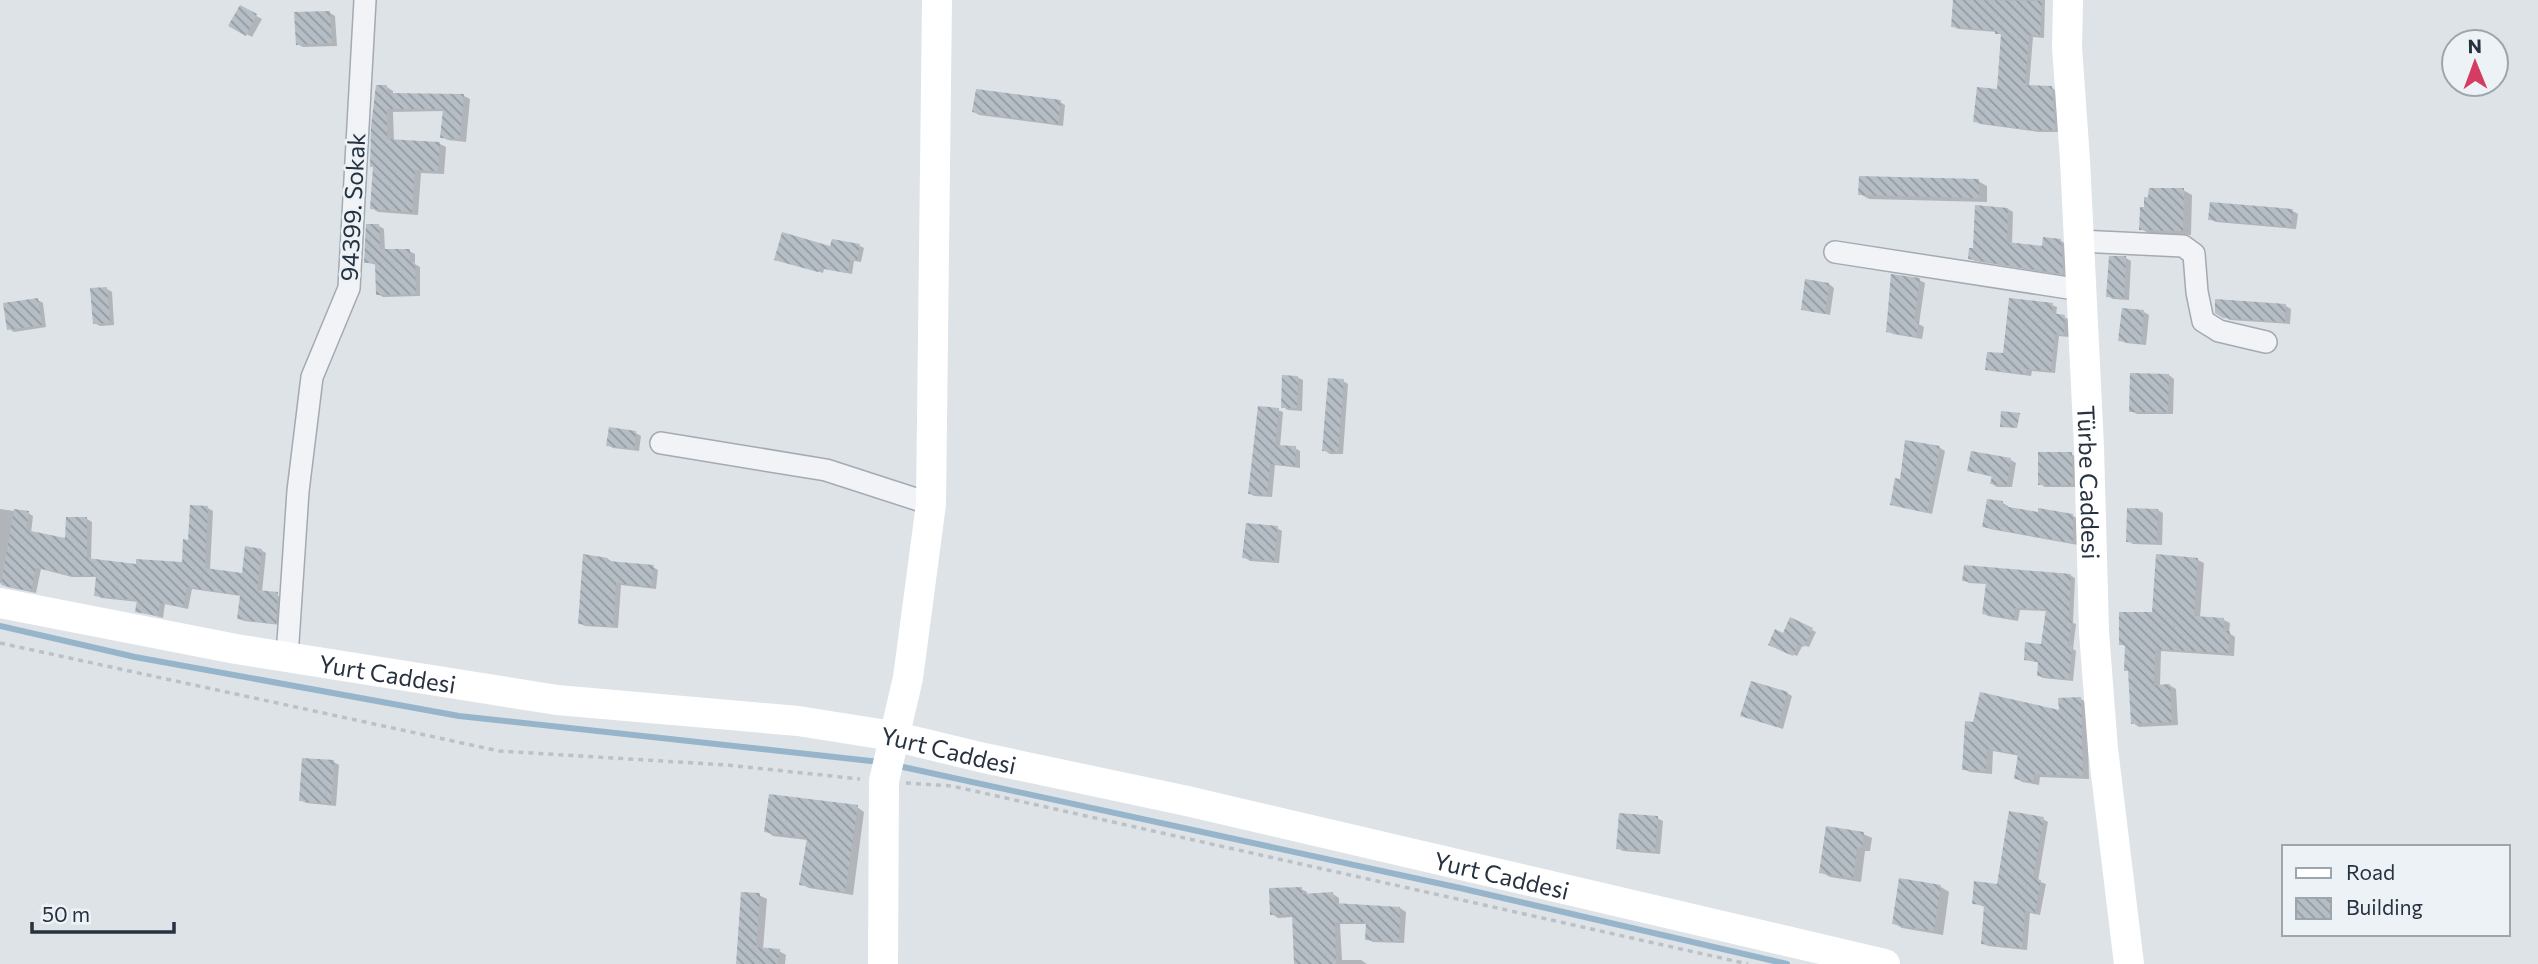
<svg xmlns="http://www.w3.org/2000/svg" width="2538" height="964" viewBox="0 0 2538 964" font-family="Commissioner,sans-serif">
	<defs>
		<pattern id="building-back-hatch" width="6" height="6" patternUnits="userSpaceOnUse" patternTransform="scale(1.75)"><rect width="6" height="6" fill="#b5bdc5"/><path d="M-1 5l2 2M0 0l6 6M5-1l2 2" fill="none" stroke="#939aa1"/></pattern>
	</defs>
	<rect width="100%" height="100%" fill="#dee3e8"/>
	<!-- shadow -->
	<path fill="#0003" d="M1955,0H2045L2044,38L2033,37L2029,87L2052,88L2057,91L2060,132H2039L1980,124L1975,121L1999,91L2003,36L1997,32L1958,29L1953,26Z
		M240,7L262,19L252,37L230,25Z
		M330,13L335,16L337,46L303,47L297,44Z
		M387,87L393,91V95L464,96L470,99L466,142L448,140L442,137L444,111L393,112L394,141L440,144L446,147L444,174L421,173L418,215L378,212L372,208Z
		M1060,102L1065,105L1063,126L979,115L974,112Z
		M1978,181L1987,186V202L1869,199L1860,194Z
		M2183,190L2192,195L2191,235L2150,234L2141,229Z
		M2008,209L2013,212L2012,244L2043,248L2061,241L2066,244L2068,276L1975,261L1969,258Z
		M2293,211L2298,214L2296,229L2216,222L2210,219Z
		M379,226L384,229L385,251H409L415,254V264L420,267V296L383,297L377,294V265L365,262Z
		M860,246L864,248L861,262L854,261L852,274L824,269L823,273L781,261L832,248Z
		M2126,258L2131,261L2129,300L2113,299L2108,296Z
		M1919,280L1925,283L1919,324L1924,327L1922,339L1893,334L1888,331Z
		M1829,284L1834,288L1830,315L1802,309Z
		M107,289L112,292L114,325L100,326L94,323Z
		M38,300L43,303L46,327L14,332L8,328Z
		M2052,305L2057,307L2056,315L2069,319L2070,327L2069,337L2059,336L2055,373L2032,371L2031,376L1992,371L1987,369L2004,355Z
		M2286,306L2291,309L2290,324L2230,320L2216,312Z
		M2144,312L2149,315L2146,345L2126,343L2120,340Z
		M2169,375L2174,379L2173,414H2137L2131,411Z
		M1297,377L1303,380L1302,411L1288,410L1283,407Z
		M1343,381L1348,384L1343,454H1330L1324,450Z
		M1278,410L1283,412L1280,447L1295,448L1300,451V468L1275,465L1272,497L1254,496L1249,493Z
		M610,429L636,433L641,436L639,451L613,448L608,445Z
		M1940,448L1945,451L1932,514L1892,504L1901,481Z
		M1972,453L2011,460L2016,463L2012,487H1997L1992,484L1993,477L1969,471Z
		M2071,454L2077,457V487H2045L2040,484Z
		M2003,503L2008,506V508L2040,514L2073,516L2078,519V545L1990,529L1984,526Z
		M208,508L213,511L210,570L244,575L261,550L266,553L262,592L283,597L281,625L244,621L239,618L241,596L192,589L188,609L165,604L163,618L137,611L139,602L101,598L96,595L97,577H72L41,569L36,593L7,587L0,583V509L28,513L33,516L31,533L67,540L87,519L92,522L91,560L137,566L183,563L190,542Z
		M2158,510L2163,513L2162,545L2133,544L2128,541Z
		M1277,528L1282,531L1279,563L1250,561L1244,557Z
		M608,559L614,563L653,567L658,570L656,589L621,585L618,628L585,626L580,623Z
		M2198,560L2204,563L2200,618L2224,620L2230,623L2229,633L2235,637L2234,656L2161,651L2160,686L2169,685L2176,689L2178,725L2139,727L2133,723L2130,672L2126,670L2127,647L2120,644L2153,614Z
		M2070,575L2075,578L2073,623L2076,624L2073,649L2076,651L2073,681L2043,678L2038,675L2040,663L2026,659L2043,645L2047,611L2020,610L2018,621L1988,616L1983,613L1987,584L1969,583L1964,580Z
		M1790,619L1816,632L1809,647L1803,645L1797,656L1771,644L1783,635Z
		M1787,693L1792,696L1783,729L1748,718Z
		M2081,699L2087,703L2089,779L2040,777L2039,785L2022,782L2016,778L2020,756L1993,751L1992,774L1970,772L1964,769L1975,724L2061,712Z
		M304,760L334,762L339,765L336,806L306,803L301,800Z
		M857,807L864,812L853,895L809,888L801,884L808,840L773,836L766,831Z
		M1657,818L1663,821L1660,854L1623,851L1618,848Z
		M2043,819L2048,822L2038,881L2046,884L2040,915L2030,913L2027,950L1988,946L1982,943L1985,907L1974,903L1998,886Z
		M1863,834L1872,838L1870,851H1865L1861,882L1830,877L1821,872Z
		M1901,880L1941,887L1949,892L1943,935L1902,928L1894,923Z
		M1301,889L1307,892V895L1333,894L1339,898V905L1400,908L1406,912L1404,943L1373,942L1367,939L1368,924H1340L1342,960H1361L1367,964H1295L1293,917L1278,918L1272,914Z
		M759,895L767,899L763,949L779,951L786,955L785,964H738Z"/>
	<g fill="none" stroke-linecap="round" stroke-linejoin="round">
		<!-- stream -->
		<path stroke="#97b5ca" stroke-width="6" d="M0,626L135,657L459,716L880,762
			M894,765L1460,888L1787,964"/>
	</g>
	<!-- building -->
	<path fill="url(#building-back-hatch)" d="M1953,0L2042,1L2040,36L2029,35L2025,85L2052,86L2055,130H2032L1973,122L1977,87L1997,89L2001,34H1995V30L1951,27Z
		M240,5L257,14L246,36L228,26Z
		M330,11L332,43L296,45L294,12Z
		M376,85H387V93L464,94L460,139L440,138L443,109H387V139L440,142L438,171L415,170L412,212L370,209L373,167H370L371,126Z
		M976,89L1061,100L1058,124L972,112Z
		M1859,176L1979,179V198L1858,195Z
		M2149,188H2184L2183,231L2139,230L2140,207H2144V197H2148Z
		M2210,202L2293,209L2291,227L2208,220Z
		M1975,205L2008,208L2007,242L2042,246L2043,237L2061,239L2063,274L1968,259L1969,248H1973Z
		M366,224H379L380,249H410V262H415L416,294L376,295L375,263H364Z
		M782,232L830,246L832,239L860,244L857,261L850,260L848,273L819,268L818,272L774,260Z
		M2109,256H2126L2124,298L2106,297Z
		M1891,274L1920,278L1914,321L1919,322L1916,337L1886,332Z
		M1805,279L1829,283L1825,314L1801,310Z
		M107,287L110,323L93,324L90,288Z
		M38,298L42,325L7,330L3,303Z
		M2009,298L2053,303L2052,313L2065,315L2064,335L2055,334L2051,371L2027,369L2026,374L1985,370L1987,352L2003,353Z
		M2215,299L2286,304L2285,322L2223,318L2215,313Z
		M2122,308L2144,310L2141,344L2118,341Z
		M2130,373L2169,374L2168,412H2129Z
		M1282,375L1298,376L1297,408H1281Z
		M1328,378L1344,379L1338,452L1322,451Z
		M1258,406L1279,408L1275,445L1296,446L1295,466L1270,464L1267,495L1248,494Z
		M2001,411L2020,413L2017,428L2000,427Z
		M609,427L636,431L634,449L606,446Z
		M1905,440L1940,446L1927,513L1890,505L1895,478L1900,479Z
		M1971,451L2011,458L2007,485L1990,484L1992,476L1967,471Z
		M2038,452H2072L2073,485H2038Z
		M1987,499L2003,501V506L2038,512V508L2073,514V543L1982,527Z
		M190,505L208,506L205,568L242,573L245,546L262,549L257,590L278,592L276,624L237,619L240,595L187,587L183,607L160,603L158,616L135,612L137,600L94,596L96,576L65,575V573L36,568L31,591L1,585L14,509L29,511L26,530L65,538L66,517H87V558L136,564V559L182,562L183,539L188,540Z
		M2127,508L2158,509L2157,543L2126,542Z
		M1246,523L1278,526L1274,561L1242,558Z
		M583,554L608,558V561L654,565L651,587L616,583L613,627L578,624Z
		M2156,554L2198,558L2194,616L2224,618L2223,631H2230L2228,653L2155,649L2154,685L2170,684L2172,722L2131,724L2128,671H2124L2125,645H2119V612H2152Z
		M1964,565L2071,574L2069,619L2072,620L2068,646H2072L2069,679L2037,676L2038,662L2024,660L2025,642L2041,644L2046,609L2015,608L2014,619L1982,614L1986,583L1962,581Z
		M1790,617L1813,628L1804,647L1798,644L1793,656L1768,645L1775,629L1783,633Z
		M1751,681L1788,692L1777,727L1740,716Z
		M1980,692L2059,710L2058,698L2081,697L2083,776L2034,774L2033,782L2014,779L2018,754L1987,749L1986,771L1962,770L1965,721L1973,722Z
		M302,758L334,760L331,804L299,801Z
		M769,794L858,805L845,892L799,885L807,838L764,832Z
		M2009,811L2044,817L2033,878L2041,880L2035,913L2025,911L2022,948L1981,944L1984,905L1972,904L1974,881L1997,884Z
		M1619,813L1658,816L1655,852L1616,849Z
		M1826,826L1864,832L1862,848L1857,847L1853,878L1819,873Z
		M1899,878L1941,885L1934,931L1892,924Z
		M1302,887V894L1333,892L1334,903L1400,907L1399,941L1365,940L1366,922H1335L1336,964H1294L1292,914L1270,915L1269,888Z
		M741,892L760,893L756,947L780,949L778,964H736Z"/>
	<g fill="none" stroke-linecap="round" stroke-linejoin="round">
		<defs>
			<path id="street" d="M2079,241L2183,246L2194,254L2197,292L2203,321L2219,331L2266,342
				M1835,252L2081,290
				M661,443L826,470L931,504
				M287,657L298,491L312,377L349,288L365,0"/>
		</defs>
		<!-- street casing -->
		<use href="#street" stroke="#a3aab2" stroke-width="24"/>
		<!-- path -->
		<path stroke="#bcc1c7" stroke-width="3.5" stroke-dasharray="5 5" stroke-linecap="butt" d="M0,643L499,751L727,765L860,779
			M906,783L952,786L1748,964"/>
		<!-- street -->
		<use href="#street" stroke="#f1f3f6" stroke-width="21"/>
		<!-- secondary -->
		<g stroke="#fff" stroke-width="30">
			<path id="s1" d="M2068,0L2067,47L2075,160L2089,447L2094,632L2103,749L2129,964"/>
			<path id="s2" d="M0,603L236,649L557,700L798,721L893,736L984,758L1187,801L1885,964"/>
			<path d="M883,964L884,781L908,678L931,504L937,0"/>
		</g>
	</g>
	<g text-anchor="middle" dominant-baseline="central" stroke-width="5" stroke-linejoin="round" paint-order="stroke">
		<!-- street labels -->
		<g font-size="24" fill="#263240" stroke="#edf2f6">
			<text transform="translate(352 207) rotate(-87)">94399. Sokak</text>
			<text stroke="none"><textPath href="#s1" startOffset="483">Türbe Caddesi</textPath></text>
			<text stroke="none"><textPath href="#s2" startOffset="394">Yurt Caddesi</textPath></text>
			<text stroke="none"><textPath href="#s2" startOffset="961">Yurt Caddesi</textPath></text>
			<text stroke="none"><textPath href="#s2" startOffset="1528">Yurt Caddesi</textPath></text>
		</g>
	</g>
	<!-- legend -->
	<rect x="2282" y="845" width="228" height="91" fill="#edf2f6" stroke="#9da5ad" stroke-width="2"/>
	<rect x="2296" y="868" width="35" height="10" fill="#ffffff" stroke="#9da5ad" stroke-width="2"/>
	<text x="2346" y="880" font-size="21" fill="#263240">Road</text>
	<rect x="2296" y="898" width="35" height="21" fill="url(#building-back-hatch)" stroke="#9da5ad" stroke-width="2"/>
	<text x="2346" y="915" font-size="21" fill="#263240">Building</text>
	<!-- north arrow -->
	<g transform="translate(2475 63) rotate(359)"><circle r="33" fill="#edf2f6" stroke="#9da5ad" stroke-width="2"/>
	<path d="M0-5L12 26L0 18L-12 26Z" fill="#d43c61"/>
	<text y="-10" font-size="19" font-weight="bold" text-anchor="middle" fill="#263240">N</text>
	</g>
	<!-- scale -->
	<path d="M32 922v10h142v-10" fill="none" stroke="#263240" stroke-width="3.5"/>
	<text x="42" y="922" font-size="21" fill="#263240" stroke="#edf2f6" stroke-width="5" paint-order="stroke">50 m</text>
</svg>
